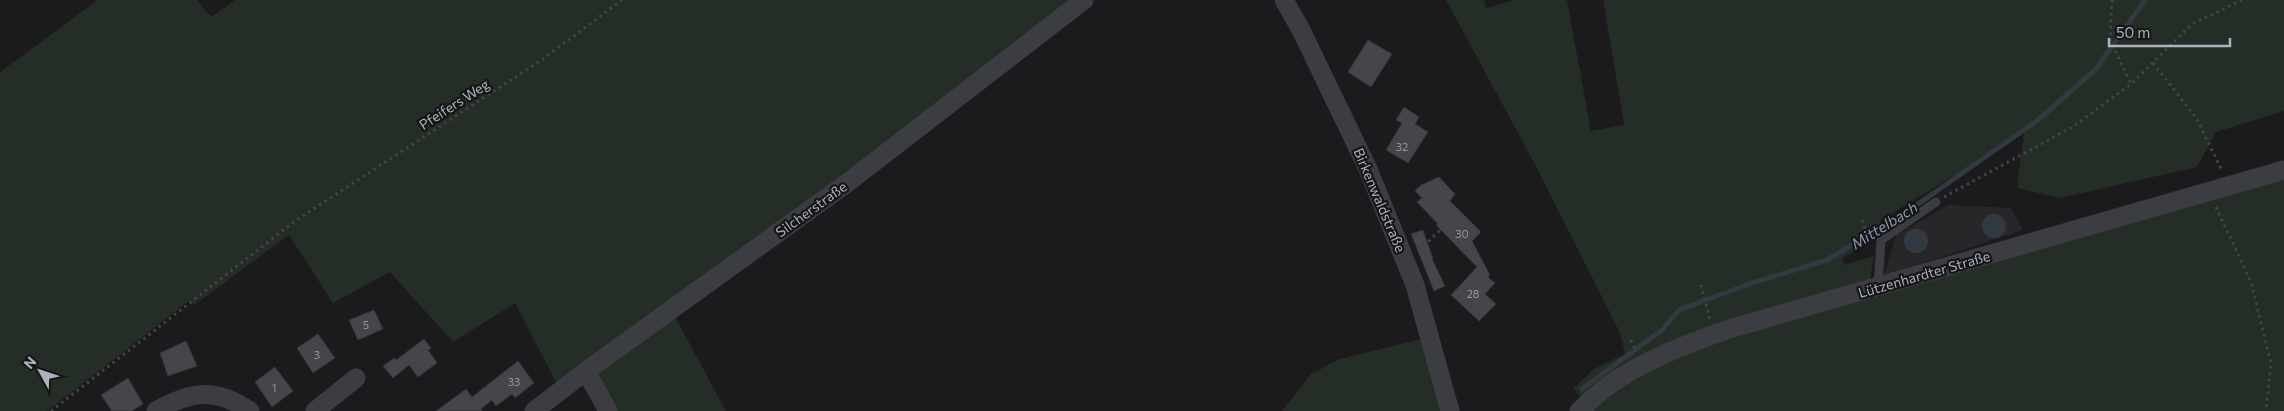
<svg xmlns="http://www.w3.org/2000/svg" width="2284" height="411" viewBox="0 0 2284 411" font-family="Commissioner,sans-serif">
	<rect width="100%" height="100%" fill="#1b1b1d"/>
	<!-- built -->
	<path fill="#27272a" d="M1948,205L2011,208L2023,230L1884,276L1896,235Z"/>
	<!-- green -->
	<path fill="#252d27" d="M98,0H197L211,17L235,0H1076L919,121L557,384L515,303L453,342L390,272L333,303L289,235L194,305L190,300L47,411H0V72Z
		M1446,0H1484L1486,8L1514,0H1567L1591,131L1624,125L1603,0H2284V111L2216,132L2197,167L2060,198L2017,188L2024,133L1881,220L1877,238L1842,258L1844,265L1874,256L1869,284L1734,324L1582,400L1574,388L1594,369L1625,354L1620,333L1538,170Z
		M2284,176V411H1587L1617,388L1670,357L1743,330Z
		M674,315L726,411H617L596,374Z
		M1426,338L1443,411H1282L1311,374L1340,359Z"/>
	<!-- water -->
	<path fill="#313941" d="M1982 226a12 12 0 1 1 24 0a12 12 0 1 1-24 0Z
		M1904 241a12 12 0 1 1 24 0a12 12 0 1 1-24 0Z"/>
	<g fill="none" stroke-linecap="round" stroke-linejoin="round">
		<!-- stream -->
		<path stroke="#313941" stroke-width="5" d="M1582,389L1662,330L1679,310L1749,284L1827,260L1911,209L2038,120L2096,69L2145,0"/>
	</g>
	<!-- building -->
	<path fill="#45464a" stroke="#353539" d="M1368,40L1392,54L1371,87L1348,72Z
		M1404,107L1419,117L1415,124L1428,132L1408,163L1386,150L1402,123L1396,120Z
		M1439,177L1455,194L1450,201L1481,232L1472,241L1490,275L1488,277L1495,283L1485,294L1496,304L1479,321L1451,295L1477,267L1436,225L1438,224L1417,202L1422,198L1415,191L1421,185Z
		M1423,230L1433,259H1432L1445,286L1434,291L1411,234Z
		M374,310L383,329L358,340L349,320Z
		M318,334L335,358L313,373L297,348Z
		M424,339L431,348L428,350L437,363L418,377L409,365L393,378L383,366L394,358L396,360Z
		M186,341L197,366L168,376L160,353Z
		M518,361L534,383L515,398L512,394L496,406L492,400L481,409L482,411H436L466,389L472,397Z
		M275,367L293,391L272,407L255,382Z
		M128,378L143,404L132,411H112L101,395Z"/>
	<g fill="none" stroke-linecap="round" stroke-linejoin="round">
		<!-- path -->
		<path stroke="#424449" stroke-width="3" stroke-dasharray="2.5 4" stroke-linecap="butt" d="M2112,0L2110,40L2131,84
			M2153,63L2197,119L2222,171
			M1944,197L2074,126L2131,84L2192,24L2242,0
			M2216,207L2251,282L2271,363L2266,411
			M1862,220L1868,239
			M1417,247L1426,244L1449,221
			M1701,285L1710,320
			M1631,340L1636,351
			M51,411L295,221L543,59L622,0"/>
		<!-- lane -->
		<path stroke="#3c3d42" stroke-width="9" d="M1878,287L1881,240L1936,202"/>
		<!-- street -->
		<path stroke="#3c3d42" stroke-width="19" d="M1284,0L1301,30L1368,169L1415,285L1450,411
			M586,371L608,411
			M156,411C191,391 215,387 250,411
			M315,411L356,378
			M534,411L586,371L847,183L1084,0
			M1579,411C1588,403 1596,395 1605,388C1642,361 1686,344 1729,329L2284,170"/>
	</g>
	<g text-anchor="middle" dominant-baseline="central" stroke-width="4.5" stroke-linejoin="round" paint-order="stroke">
		<!-- number labels -->
		<g font-size="11" fill="#9497a0">
			<text x="1402" y="146">32</text>
			<text x="1462" y="233">30</text>
			<text x="1473" y="293">28</text>
			<text x="366" y="324">5</text>
			<text x="317" y="354">3</text>
			<text x="514" y="381">33</text>
			<text x="274" y="387">1</text>
		</g>
		<!-- street labels -->
		<g font-size="14" fill="#aeb2bc" stroke="#161618">
			<text transform="translate(454 104) rotate(-33)">Pfeifers Weg</text>
			<text transform="translate(1380 200) rotate(67)">Birkenwaldstraße</text>
			<text transform="translate(811 209) rotate(-36)">Silcherstraße</text>
			<text transform="translate(1924 274) rotate(-16)">Lützenhardter Straße</text>
		</g>
		<!-- water labels -->
		<g font-size="15" font-style="italic" fill="#889cb4" stroke="#161618">
			<text transform="translate(1884 225) rotate(-32)">Mittelbach</text>
		</g>
	</g>
	<!-- north arrow -->
	<g transform="translate(40 371) rotate(310)" stroke="#161618" stroke-width="4" paint-order="stroke">
	<path d="M0-4L9 19L0 12L-9 19Z" fill="#aeb2bc"/>
	<text y="-8" font-size="14" font-weight="bold" text-anchor="middle" fill="#aeb2bc">N</text>
	</g>
	<!-- scale -->
	<path d="M2109 38v8h121v-8" fill="none" stroke="#aeb2bc" stroke-width="2.5"/>
	<text x="2116" y="38" font-size="15" fill="#aeb2bc" stroke="#161618" stroke-width="4" paint-order="stroke">50 m</text>
</svg>
